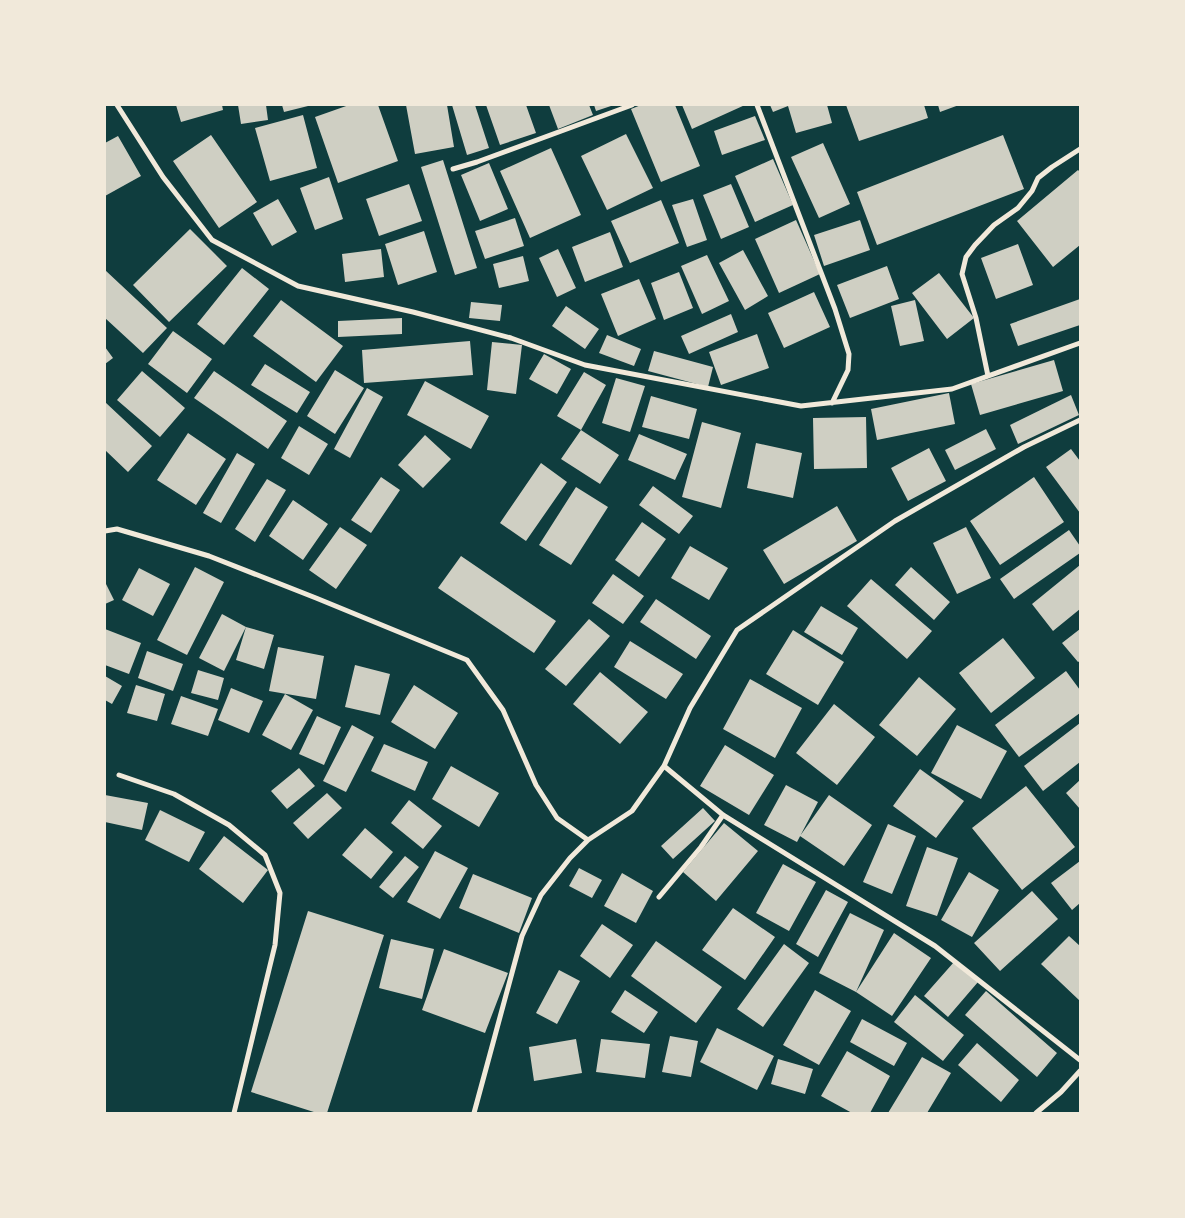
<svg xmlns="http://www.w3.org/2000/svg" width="1185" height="1218" viewBox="0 0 1185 1218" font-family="'Noto Sans',sans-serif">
	<rect width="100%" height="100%" fill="#0f3d3e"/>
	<!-- building -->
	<path fill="#cfcfc3" d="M176,105H222L223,110L181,122Z
		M238,105H266L268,120L241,124Z
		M282,105H308V106L284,112Z
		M349,105H378L398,161L338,183L315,117Z
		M406,105H447L454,147L415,154Z
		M452,105H475L489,148L467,155Z
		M486,105H526L536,133L500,145Z
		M549,105H589L593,115L558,129Z
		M594,105H614L596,111Z
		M641,105H675L700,166L661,182L631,109Z
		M682,105H745L692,129Z
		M770,105H827L832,123L796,133L788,106L773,112Z
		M846,105H924L928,118L859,141Z
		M938,105H959L940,112Z
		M303,115L317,168L270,181L255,128Z
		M755,116L765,140L722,155L714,131Z
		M626,134L653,188L607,210L581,156Z
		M211,135L257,202L219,228L173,161Z
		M1003,135L1024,189L877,245L857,192Z
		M118,136L141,176L105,196V143Z
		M823,143L850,204L819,218L791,157Z
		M551,148L581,215L530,238L500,171Z
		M773,159L793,205L755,222L735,176Z
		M443,160L477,268L455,275L421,167Z
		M489,163L508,209L480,221L461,175Z
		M1078,170L1080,172V245L1053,267L1017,221Z
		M329,177L343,219L315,230L300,188Z
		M409,184L422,221L379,236L366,199Z
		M731,184L749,227L721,239L703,195Z
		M278,199L297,232L272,246L253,213Z
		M693,199L707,240L687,247L672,205Z
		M661,200L679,243L630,263L611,221Z
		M515,218L524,246L485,259L475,231Z
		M796,220L820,274L779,293L755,239Z
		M860,220L870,250L824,266L814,235Z
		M190,229L227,266L169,322L133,285Z
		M424,231L437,272L398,285L385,244Z
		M610,232L623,267L585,282L572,247Z
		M1018,244L1033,285L996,299L981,258Z
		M381,249L384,277L345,282L342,254Z
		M558,249L576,288L557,297L539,258Z
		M743,250L768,296L745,310L719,263Z
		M707,255L729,301L702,314L681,266Z
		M523,256L529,281L499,288L493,264Z
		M887,266L899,299L850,318L837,285Z
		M242,268L269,289L224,345L197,324Z
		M105,270L167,328L143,353L105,318Z
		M679,272L693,308L664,320L651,283Z
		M939,273L974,318L947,339L912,293Z
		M639,279L656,319L618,336L601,294Z
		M814,292L830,327L784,348L768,313Z
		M1080,299V325L1018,346L1010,324Z
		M281,300L343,346L316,382L253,336Z
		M915,300L924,341L900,346L891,306Z
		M471,302L502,305L500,321L469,318Z
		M566,306L599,329L585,349L552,326Z
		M731,314L738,332L689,354L681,336Z
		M402,318V334L338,337V321Z
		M173,331L212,359L187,393L148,364Z
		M757,334L769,368L721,385L709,352Z
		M607,335L641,349L634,366L599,353Z
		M470,341L473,375L364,383L362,350Z
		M492,342L522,345L516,394L487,390Z
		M105,347L113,358L105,364Z
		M654,351L713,367L708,387L648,371Z
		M544,354L571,369L557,394L529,379Z
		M1054,360L1063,391L980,415L971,384Z
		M265,364L310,392L297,413L251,385Z
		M335,370L364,388L335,434L307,416Z
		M142,371L185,408L160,437L117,400Z
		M214,371L287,421L268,449L194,398Z
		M584,372L606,385L581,430L557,416Z
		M616,378L645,386L630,432L602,423Z
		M425,381L489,416L471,449L407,415Z
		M367,388L383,397L350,458L334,449Z
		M949,393L955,424L877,440L871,409Z
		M1071,395L1079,415L1018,444L1010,425Z
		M651,396L697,409L689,439L642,427Z
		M105,402L152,446L128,472L105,450Z
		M866,417L867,468L814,469L813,418Z
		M702,422L741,433L721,508L682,497Z
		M299,426L328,444L309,475L281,458Z
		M986,429L996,449L955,470L945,450Z
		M581,430L619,455L600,484L561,459Z
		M188,433L226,459L196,505L157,480Z
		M639,434L687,454L675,480L628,460Z
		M425,435L451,459L423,488L398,465Z
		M756,443L802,453L793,498L747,488Z
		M929,448L946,481L908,501L891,468Z
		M1071,449L1080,461V513L1046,467Z
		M237,453L255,464L221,523L203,513Z
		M541,463L567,482L526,541L500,523Z
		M381,477L400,490L371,533L351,520Z
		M1034,477L1064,522L1000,565L970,521Z
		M267,479L286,490L255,542L235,529Z
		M653,486L693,516L679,534L639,505Z
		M576,487L608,507L571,565L539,545Z
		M293,500L328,524L303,560L269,536Z
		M837,506L857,541L784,584L763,550Z
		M642,522L666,539L639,577L615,560Z
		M340,527L367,545L336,589L309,570Z
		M966,527L991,578L957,594L933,543Z
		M1069,530L1080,546V553L1014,599L1000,579Z
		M690,546L728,568L709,600L671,578Z
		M461,556L556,621L534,653L438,588Z
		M1080,565V609L1053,631L1032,604Z
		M195,567L224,582L187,655L157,640Z
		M911,567L950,602L934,620L895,585Z
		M139,568L170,584L153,616L122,600Z
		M613,574L644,596L623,624L592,603Z
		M871,579L932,631L907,659L847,606Z
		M105,582L114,600L105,604Z
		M656,599L711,636L696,659L640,622Z
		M821,606L858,628L842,655L804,632Z
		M222,614L246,627L224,671L199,658Z
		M589,619L610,636L566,686L545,669Z
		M246,627L274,635L264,669L236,660Z
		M105,629L141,643L129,674L105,665Z
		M1080,629V661L1078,662L1062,643Z
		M793,630L844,662L818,705L766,674Z
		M1003,638L1035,678L991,713L959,673Z
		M630,641L683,674L666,699L614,667Z
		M278,647L324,656L316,699L269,691Z
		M147,651L183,664L173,691L138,678Z
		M355,665L390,674L380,715L345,707Z
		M198,670L224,678L218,700L191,693Z
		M1066,671L1080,690V713L1019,757L995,725Z
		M600,672L648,712L620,744L573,704Z
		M105,676L122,686L112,704L105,700Z
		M919,677L956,709L917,756L879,725Z
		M750,679L802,708L775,758L723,729Z
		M136,685L165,694L157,721L127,713Z
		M414,685L458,713L435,749L391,722Z
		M231,688L263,701L249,733L218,720Z
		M285,694L313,710L291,750L262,735Z
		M181,696L218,709L208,736L171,724Z
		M834,704L875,737L837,785L796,753Z
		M317,716L341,727L324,765L299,754Z
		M1080,723V762L1043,791L1024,766Z
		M352,725L374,737L346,792L323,781Z
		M957,725L1007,751L981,799L931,773Z
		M384,744L428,762L415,791L371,771Z
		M725,745L774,775L749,815L700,786Z
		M451,766L499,793L479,827L432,799Z
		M299,768L315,786L287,809L271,791Z
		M920,769L964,801L936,838L893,806Z
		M1080,780V809L1066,793Z
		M786,785L818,802L797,842L764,825Z
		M1026,786L1075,847L1022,890L972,828Z
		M327,793L342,808L308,839L293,823Z
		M105,795L148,803L142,830L105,822Z
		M829,795L872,825L844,866L800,836Z
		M409,800L442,826L423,849L391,823Z
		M703,808L715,821L673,859L661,846Z
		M160,810L205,832L189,862L145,840Z
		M724,823L758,851L716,901L683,872Z
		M888,824L916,836L892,894L863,882Z
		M365,828L393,852L371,879L342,855Z
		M224,836L268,870L243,903L199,869Z
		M927,847L958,858L937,916L906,906Z
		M435,851L468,868L440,919L407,902Z
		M405,856L419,867L393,898L379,887Z
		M1080,861V903L1072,910L1051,883Z
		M783,864L816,882L789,931L756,913Z
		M579,868L602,880L592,898L569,886Z
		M969,872L999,890L972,937L941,920Z
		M622,873L653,891L636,923L604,906Z
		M473,874L532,898L519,933L459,908Z
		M826,890L848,902L818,957L796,944Z
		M1032,891L1058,919L1000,971L974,943Z
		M733,908L775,937L745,980L702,950Z
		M308,911L384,935L327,1113H317L251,1092Z
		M850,913L884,930L856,992L819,973Z
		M602,924L633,945L610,978L580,956Z
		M894,933L931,958L892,1016L856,992Z
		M1069,936L1080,946V1001L1041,964Z
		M391,939L434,949L422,999L379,988Z
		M656,941L722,987L696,1023L631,976Z
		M784,944L809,963L763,1027L737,1009Z
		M444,949L508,973L485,1033L422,1010Z
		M954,962L978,982L948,1017L924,996Z
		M559,970L580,981L557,1024L536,1013Z
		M625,990L658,1012L644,1033L611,1012Z
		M815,990L851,1011L819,1065L783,1045Z
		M986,991L1057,1053L1037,1077L965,1015Z
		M915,995L964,1035L943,1061L894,1022Z
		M862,1019L907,1043L894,1066L850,1042Z
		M717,1028L774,1056L757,1090L700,1062Z
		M670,1036L698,1041L691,1077L662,1072Z
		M576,1039L582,1073L534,1081L529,1047Z
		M601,1039L650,1044L645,1078L596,1072Z
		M977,1043L1019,1080L1001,1102L958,1065Z
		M847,1051L890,1076L870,1113H852L821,1096Z
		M922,1057L951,1073L927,1113H888Z
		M778,1059L813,1069L805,1094L771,1084Z"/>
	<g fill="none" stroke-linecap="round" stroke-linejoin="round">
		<!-- minor -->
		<path stroke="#f1e9da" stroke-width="5" d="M117,105L163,177L212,240L298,286L413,312L511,338L585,365L801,406L952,389L1080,343
			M757,105L835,309L849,354L848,370L832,403
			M453,169L477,162L632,105
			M988,376L976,318L962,274L966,257L975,245L994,225L1018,208L1032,191L1038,178L1052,167L1080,149
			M105,531L117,529L209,556L316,598L467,660L503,710L536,785L557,818L588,840L632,811L664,766L690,708L737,630L895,521L1024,447L1080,420
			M664,766L723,815L935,946L1080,1060
			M119,775L174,794L229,825L265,855L280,893L275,945L234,1113
			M659,897L701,847L723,815
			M474,1113L522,936L541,895L570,858L588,840
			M1036,1113L1061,1092L1080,1071"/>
	</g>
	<!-- border -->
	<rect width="1185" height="1218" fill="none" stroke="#f1e9da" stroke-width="212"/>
</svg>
